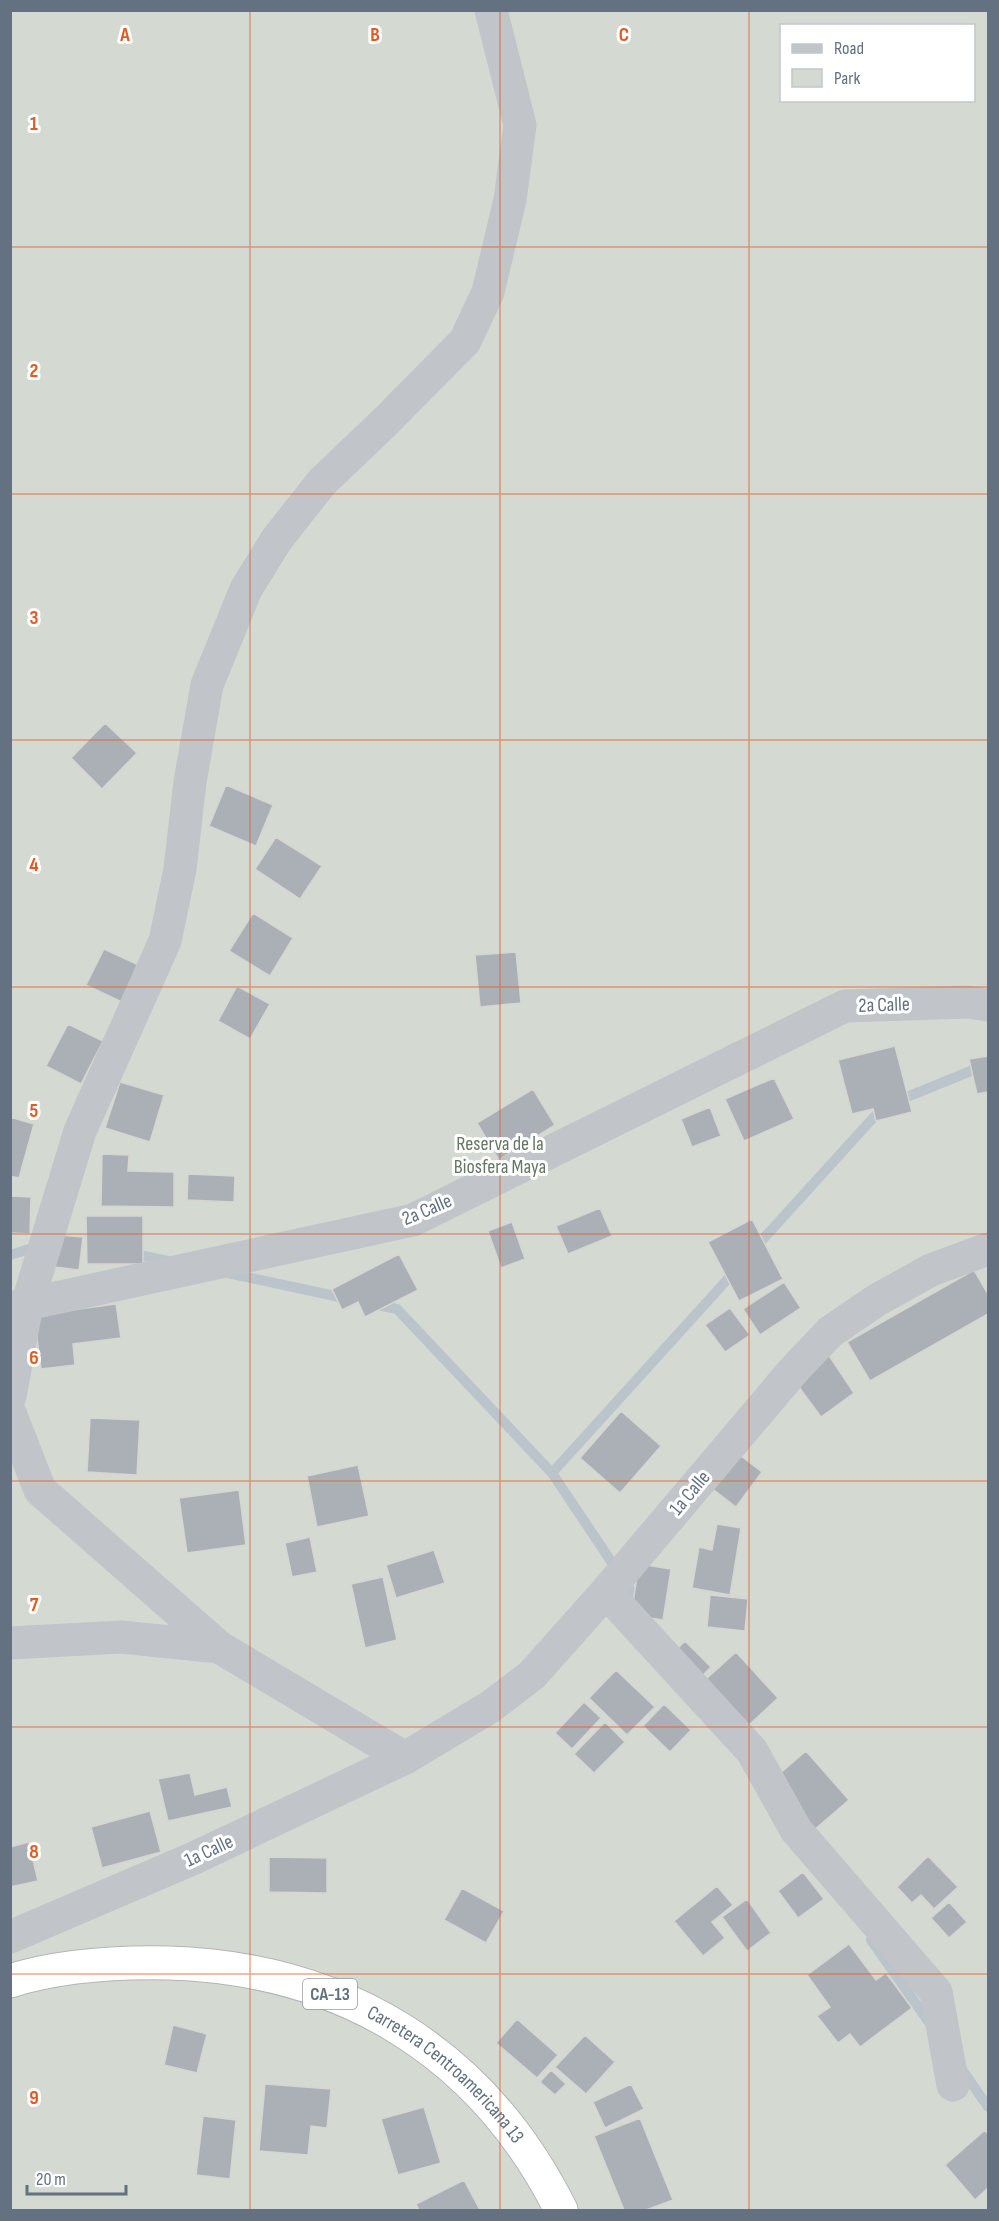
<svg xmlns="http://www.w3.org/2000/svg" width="999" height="2221" viewBox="0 0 999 2221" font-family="'Sofia Sans Condensed',sans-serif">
	<rect width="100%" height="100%" fill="#f3f4ef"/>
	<!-- green -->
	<path fill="#d4dad1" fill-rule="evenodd" d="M11,11H988V2210H11ZM782,26H974V100H782Z"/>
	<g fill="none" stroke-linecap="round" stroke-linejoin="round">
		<!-- stream -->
		<path stroke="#bac4ca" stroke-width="10" d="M897,1101L988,1064
			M754,1249L883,1107
			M129,1253L173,1262
			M10,1255L39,1246
			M223,1272L349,1299
			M373,1304L397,1309L552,1473L641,1606
			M552,1473L736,1270
			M871,1940L931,2025
			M961,2068L988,2107"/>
	</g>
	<!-- building -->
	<path fill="#aab0b5" stroke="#d5d5d2" stroke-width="1.5" d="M105,723L137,753L102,789L71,758Z
		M226,785L273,805L256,846L209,826Z
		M276,837L322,866L300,899L255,869Z
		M253,913L293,938L270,976L229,951Z
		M104,949L141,966L124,1003L86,985Z
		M516,952L521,1003L480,1007L475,955Z
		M237,986L270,1004L250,1039L218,1021Z
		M68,1024L103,1041L81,1084L46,1066Z
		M895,1046L912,1112L876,1121L873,1109L852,1114L838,1060Z
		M988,1056V1092L977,1094L969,1059Z
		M774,1078L794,1119L744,1141L725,1099Z
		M120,1082L164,1095L150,1142L105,1128Z
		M533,1089L555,1125L499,1160L477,1123Z
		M710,1107L721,1136L692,1147L681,1119Z
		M10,1117L34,1124L19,1178L10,1176Z
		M102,1154L129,1155L128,1171L174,1172V1207L101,1206Z
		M188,1174L235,1176L234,1202L187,1200Z
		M10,1196L31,1197L30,1234L10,1233Z
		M600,1208L612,1236L568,1254L556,1226Z
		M86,1216H143V1264H87Z
		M752,1219L783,1279L739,1301L708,1242Z
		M512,1222L525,1259L501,1268L488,1231Z
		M59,1235L83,1237L79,1270L55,1267Z
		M399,1254L418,1290L365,1317L358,1302L342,1310L332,1289Z
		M974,1270L988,1294V1314L870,1381L847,1342Z
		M784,1282L801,1308L760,1335L743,1309Z
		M116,1304L121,1338L73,1344L75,1365L41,1369L34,1315Z
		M730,1308L750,1335L725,1352L705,1325Z
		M828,1354L854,1393L821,1417L793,1379Z
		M621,1411L661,1446L620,1493L580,1458Z
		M90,1418L140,1420L137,1475L87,1472Z
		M728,1446L762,1472L736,1507L701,1480Z
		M358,1465L369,1516L317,1527L307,1476Z
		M239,1490L246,1545L187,1553L179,1498Z
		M717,1524L741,1528L730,1595L692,1588L699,1547L712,1550Z
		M310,1537L317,1572L292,1577L285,1543Z
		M434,1550L445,1583L396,1598L386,1565Z
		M639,1564L671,1569L663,1620L631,1615Z
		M383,1577L397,1640L365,1648L351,1584Z
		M710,1595L748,1599L745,1631L707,1627Z
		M685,1641L711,1667L696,1682L670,1656Z
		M736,1652L778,1698L748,1726L705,1680Z
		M616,1670L655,1707L627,1735L589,1698Z
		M584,1702L601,1718L572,1749L555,1733Z
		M664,1704L691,1730L670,1752L643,1726Z
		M605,1722L625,1742L594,1773L574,1754Z
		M806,1751L849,1800L814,1830L771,1781Z
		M190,1773L195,1795L227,1787L232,1807L168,1821L158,1779Z
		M150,1811L161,1852L102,1868L91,1827Z
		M29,1842L38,1881L10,1887V1847Z
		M928,1856L958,1887L934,1909L921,1895L912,1903L897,1887Z
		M269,1857L327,1858V1893L269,1892Z
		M803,1872L824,1899L798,1918L778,1891Z
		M717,1886L733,1905L712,1922L725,1938L703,1956L674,1921Z
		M462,1888L504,1911L486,1943L444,1920Z
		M747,1899L771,1933L747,1951L722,1917Z
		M949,1902L967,1922L949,1938L931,1918Z
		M849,1944L876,1980L886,1973L912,2008L860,2047L850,2034L838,2043L817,2016L830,2007L807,1975Z
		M517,2019L558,2055L537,2078L496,2043Z
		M173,2025L207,2034L197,2073L164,2065Z
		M585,2035L615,2062L586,2094L555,2067Z
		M551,2070L566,2084L555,2095L540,2082Z
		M265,2084L331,2089L327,2128L311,2126L308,2155L259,2151Z
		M631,2084L644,2109L605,2128L593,2102Z
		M424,2107L441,2163L398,2175L381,2119Z
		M203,2116L236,2120L230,2179L196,2175Z
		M640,2118L673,2200L646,2210H624L594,2136Z
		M985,2130L988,2134V2188L975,2200L945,2165Z
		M464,2180L480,2210H419L416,2204Z"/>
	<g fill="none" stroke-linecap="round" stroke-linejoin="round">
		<defs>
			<g id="highway">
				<path id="s1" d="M10,1981C61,1965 115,1962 168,1963C343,1968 482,2052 561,2210"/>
			</g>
		</defs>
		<!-- highway casing -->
		<use href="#highway" stroke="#b2b5b8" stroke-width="35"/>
		<!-- minor -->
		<path stroke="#c1c4c8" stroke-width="33" d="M10,1308L413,1220L845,1006L967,1002L988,1005
			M10,1396L27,1305L80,1131L165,941L180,869L190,782L207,685L246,589L277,539L322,482L384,423L465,341L488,292L510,200L520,125L491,10
			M10,1413L40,1490L219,1647
			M606,1592L752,1751L796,1830L936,1992L953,2085
			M10,1643L121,1637L219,1647L405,1758
			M10,1937L192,1859L405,1758L490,1707L532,1675L606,1592L793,1371L830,1332L877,1300L931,1270L988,1249"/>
		<!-- highway -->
		<use href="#highway" stroke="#fff" stroke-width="33"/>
	</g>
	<!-- grid -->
	<path fill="none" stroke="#df5c25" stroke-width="1.5" stroke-opacity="0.55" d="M250,10V2210M500,10V2210M749,10V2210M10,247H988M10,494H988M10,740H988M10,987H988M10,1234H988M10,1481H988M10,1727H988M10,1974H988"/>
	<g text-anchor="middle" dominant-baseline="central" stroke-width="6" stroke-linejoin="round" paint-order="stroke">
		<!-- shield labels -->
		<rect fill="#fff" stroke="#929ca6" stroke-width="1.5" x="303" y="1979" width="54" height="30" rx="4.5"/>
		<g font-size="18" font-weight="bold" fill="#637180">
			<text x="330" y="1994">CA-13</text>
		</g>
		<!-- street labels -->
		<g font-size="20" fill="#637180" stroke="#fff">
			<text transform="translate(884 1005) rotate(-2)">2a Calle</text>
			<text transform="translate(427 1210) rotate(-23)">2a Calle</text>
			<text transform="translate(690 1493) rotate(-50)">1a Calle</text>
			<text transform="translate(209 1851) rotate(-25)">1a Calle</text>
			<text stroke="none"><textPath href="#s1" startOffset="468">Carretera Centroamericana 13</textPath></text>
		</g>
		<!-- park labels -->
		<g font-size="20" fill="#657762" stroke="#fff">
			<text x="500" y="1144">Reserva de la<tspan x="500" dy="23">Biosfera Maya</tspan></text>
		</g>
	</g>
	<g font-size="20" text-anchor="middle" font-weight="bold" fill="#df5c25" stroke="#fff" stroke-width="6" stroke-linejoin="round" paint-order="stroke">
		<text x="125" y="41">A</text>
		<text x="375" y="41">B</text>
		<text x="624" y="41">C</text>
		<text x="34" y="130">1</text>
		<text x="34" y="377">2</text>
		<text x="34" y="624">3</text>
		<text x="34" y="871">4</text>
		<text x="34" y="1117">5</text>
		<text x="34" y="1364">6</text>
		<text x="34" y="1611">7</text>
		<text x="34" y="1858">8</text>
		<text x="34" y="2104">9</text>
	</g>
	<!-- border -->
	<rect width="999" height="2221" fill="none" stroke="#637180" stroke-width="24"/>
	<!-- legend -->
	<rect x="780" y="24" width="195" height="78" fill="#ffffff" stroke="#c1c6cc" stroke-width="1.5"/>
	<rect x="792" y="44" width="30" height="9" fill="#c1c4c8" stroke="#c1c6cc" stroke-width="1.5"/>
	<text x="834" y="54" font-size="18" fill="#637180">Road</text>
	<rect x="792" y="69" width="30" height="18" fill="#d4dad1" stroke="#c1c6cc" stroke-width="1.5"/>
	<text x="834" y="84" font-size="18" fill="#637180">Park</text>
	<!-- scale -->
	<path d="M27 2185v9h99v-9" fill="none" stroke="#637180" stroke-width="3"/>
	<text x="36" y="2185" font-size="18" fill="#637180" stroke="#ffffff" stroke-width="4.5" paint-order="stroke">20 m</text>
</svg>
